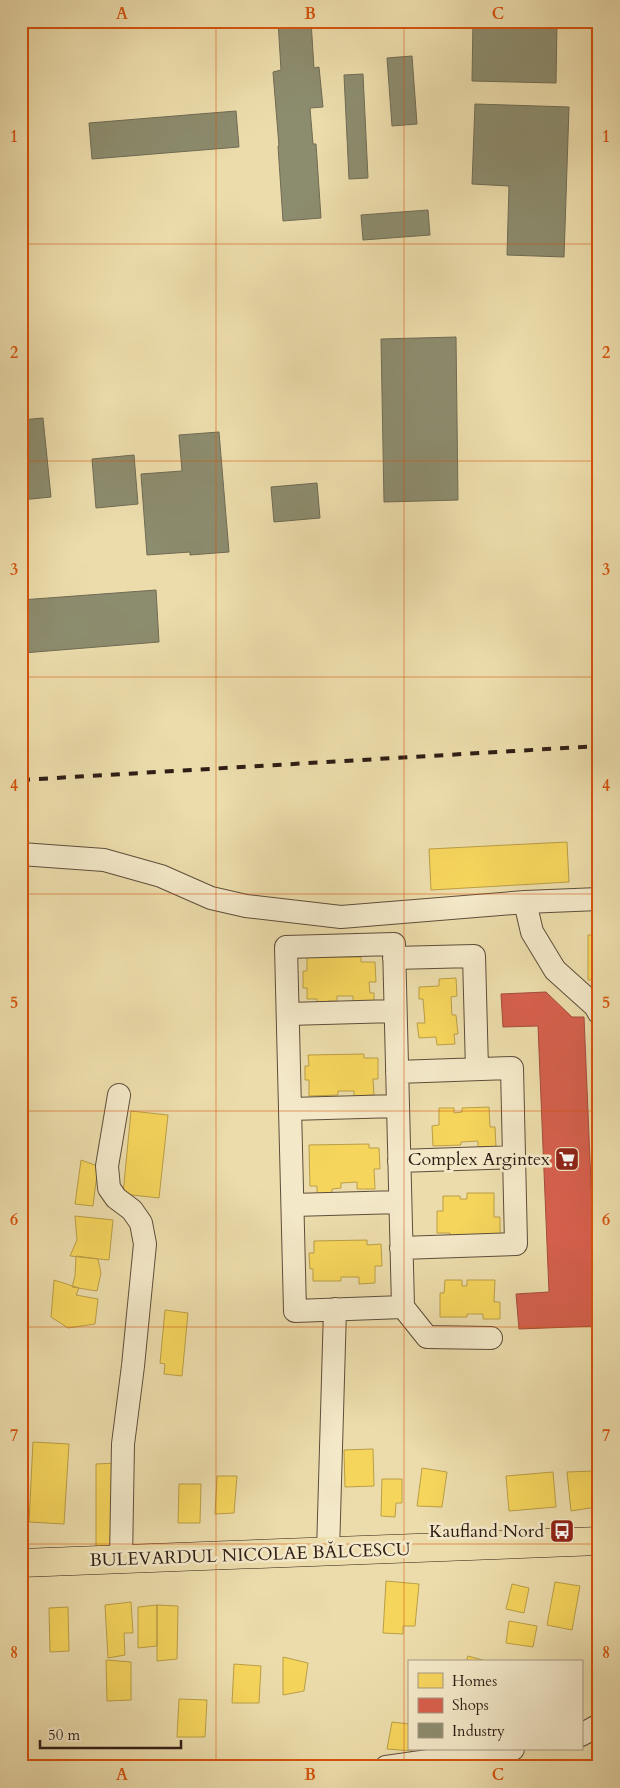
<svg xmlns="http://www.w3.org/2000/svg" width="620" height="1788" viewBox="0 0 620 1788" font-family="Cardo,serif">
	<rect width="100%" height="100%" fill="#ecdcab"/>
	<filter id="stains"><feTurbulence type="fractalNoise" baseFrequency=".004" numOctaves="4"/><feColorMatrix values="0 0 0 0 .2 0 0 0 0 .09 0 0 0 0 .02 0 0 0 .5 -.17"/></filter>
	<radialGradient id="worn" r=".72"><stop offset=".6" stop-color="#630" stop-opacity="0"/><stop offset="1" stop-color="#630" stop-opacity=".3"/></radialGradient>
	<!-- homes -->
	<path fill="#f6d55c" stroke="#ba9e47" d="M567,842L569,882L431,890L429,849Z
		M588,935H599V980H588Z
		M307,957H361V962H375L376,982H369L370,993H374V1003H353V996H337V1001H328V1004L318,1005L317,999H307V988H303V971H307Z
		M456,978L457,996L451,997L452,1015H456L458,1034H454L455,1044L437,1045L436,1037L419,1038L417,1023H425L423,999H419V987L439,986V979Z
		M364,1054V1058H378V1079H373L374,1095L354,1096V1091H338V1095L309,1096V1080H305V1066H309L308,1055Z
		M489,1107L490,1127H495L496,1147H478V1141L461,1142V1145L433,1146L432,1126L439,1125V1108H454V1113L462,1112V1108Z
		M131,1111L168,1115L159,1198L123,1194Z
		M369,1144V1148H379L380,1169H374L375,1189H357V1182L341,1183V1188L332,1189V1200H317V1186H310L309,1145Z
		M81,1160L98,1166L93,1206L75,1204Z
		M467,1193H494V1217H500V1235L450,1254V1233H437V1211H443V1196H460V1199H467Z
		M75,1216L113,1220L109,1260L70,1256L77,1240Z
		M367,1240V1245L381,1244L382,1266H375V1283L359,1284V1277H341V1281H313V1269H310L309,1253H314V1241Z
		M76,1256L98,1259L101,1273L97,1291L72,1287L75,1276Z
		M54,1280L79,1288L76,1295L98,1299L95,1324L68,1328L51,1317Z
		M445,1280H462V1286H467V1280H495L494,1302H500V1319H483V1314H467V1317H440V1293H444Z
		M165,1310L188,1313L182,1376L164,1374L165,1364L160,1363Z
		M33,1442L69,1444L64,1524L29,1522Z
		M373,1449L374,1486L345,1487L344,1450Z
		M117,1463L118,1548H96V1464Z
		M422,1468L447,1472L442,1507L417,1506Z
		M594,1471L596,1507L571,1511L567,1472Z
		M553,1472L556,1507L509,1511L506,1476Z
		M217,1476H237L234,1513L215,1514Z
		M382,1479H402V1503H396L395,1517L381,1516Z
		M179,1484H201L200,1523H178Z
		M386,1581L419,1584L415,1626H403V1634L383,1633Z
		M555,1582L580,1586L572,1630L547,1625Z
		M512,1584L529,1588L524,1613L506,1609Z
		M131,1602L133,1633H124L125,1655L108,1658L105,1605Z
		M157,1605V1646L138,1648V1607Z
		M157,1605L178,1606L177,1659L157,1661Z
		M68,1607L69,1651L50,1652L49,1608Z
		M509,1621L537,1626L533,1647L506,1643Z
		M468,1656L490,1662H466Z
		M283,1657L308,1663L304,1691L283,1695Z
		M106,1660L131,1662V1700L107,1701Z
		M234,1664L261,1666L259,1703H232Z
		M179,1699L207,1700L205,1737H177Z
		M392,1722L409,1724V1749H412V1751L387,1749Z"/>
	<!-- shops -->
	<path fill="#d6604d" stroke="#a44c3c" d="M546,992L572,1017H584L597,1326L519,1329L516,1294L549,1292L538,1026L503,1027L501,994Z"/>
	<!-- industry -->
	<path fill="#8c8c6e" stroke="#706b54" d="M278,21H311L314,68L319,67L323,107L310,108L313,144H316L321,218L283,221L278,146H279L273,72L281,70Z
		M473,21H557L556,83L472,81Z
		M598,21H599V93H597Z
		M412,56L417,124L392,126L387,58Z
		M363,74L368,178L349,179L344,75Z
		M475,104L569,107L564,257L507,255L509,186L472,184Z
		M598,105H599V175H597Z
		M236,111L239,147L92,159L89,123Z
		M428,210L430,235L363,240L361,215Z
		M456,337L458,500L384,502L381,339Z
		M43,418L51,497L21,500V420Z
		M219,432L229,552L190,555V552L147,555L141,474L182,471L179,435Z
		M134,455L138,504L96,508L92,459Z
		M317,483L320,518L274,522L271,487Z
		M156,590L159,642L23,653L21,600Z"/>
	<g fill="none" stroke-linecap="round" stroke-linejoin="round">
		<defs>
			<path id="minor" d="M21,854L104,860L161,876L211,898L246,906L341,917L525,902L599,899
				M525,902L532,932L555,970L595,1006L599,1013
				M394,958L474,956L477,1069
				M288,1014L395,1011
				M397,1072L512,1068L516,1244L401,1248
				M119,1095L107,1166L109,1188L116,1198L132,1210L141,1223L145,1244L133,1366L123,1444L121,1560
				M290,1109L398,1106
				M399,1161L514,1157
				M293,1205L400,1202
				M403,1307L295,1311L286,947L394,944L403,1307L427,1337L491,1338
				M328,1552L335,1309
				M581,1735L599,1725
				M386,1767L513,1749"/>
			<path id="major" d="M21,1563L599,1541"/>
		</defs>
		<!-- minor casing -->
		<use href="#minor" stroke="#5e4e3b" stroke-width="24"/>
		<!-- major casing -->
		<use href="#major" stroke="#2f1e16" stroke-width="29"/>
		<!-- minor -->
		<use href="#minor" stroke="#f3e8c8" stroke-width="22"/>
		<!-- major -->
		<use href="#major" stroke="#ecdcab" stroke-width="28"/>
		<!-- rail -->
		<path stroke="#2f1e16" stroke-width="4" stroke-dasharray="9 9" stroke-linecap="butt" d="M21,780L599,746"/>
	</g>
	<!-- grid -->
	<path fill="none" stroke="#d6530d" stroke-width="1" stroke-opacity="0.55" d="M216,21V1767M404,21V1767M21,244H599M21,461H599M21,677H599M21,894H599M21,1111H599M21,1327H599M21,1544H599"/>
	<!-- icons -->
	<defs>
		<symbol id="supermarket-square" viewBox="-11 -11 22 22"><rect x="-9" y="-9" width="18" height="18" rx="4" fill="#8f2418" stroke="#f3e8c8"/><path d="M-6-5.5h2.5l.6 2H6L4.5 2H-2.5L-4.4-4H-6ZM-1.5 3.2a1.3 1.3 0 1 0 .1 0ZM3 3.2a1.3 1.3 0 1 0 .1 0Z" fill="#fff"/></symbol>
		<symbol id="bus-square" viewBox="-11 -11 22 22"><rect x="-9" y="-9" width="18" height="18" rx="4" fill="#8f2418" stroke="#f3e8c8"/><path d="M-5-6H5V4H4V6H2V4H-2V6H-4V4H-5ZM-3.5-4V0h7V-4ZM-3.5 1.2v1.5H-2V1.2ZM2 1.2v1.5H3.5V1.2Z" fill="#fff"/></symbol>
	</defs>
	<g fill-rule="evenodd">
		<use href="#supermarket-square" x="553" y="1145" width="28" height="28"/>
		<use href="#bus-square" x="548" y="1517" width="28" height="28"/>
	</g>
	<g text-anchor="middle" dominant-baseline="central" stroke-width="5" stroke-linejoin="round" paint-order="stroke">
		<!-- poi labels -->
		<g font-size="18" fill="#2f1e16" stroke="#f3e8c8" text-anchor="end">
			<text x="550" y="1159">Complex Argintex</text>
			<text x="544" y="1531">Kaufland Nord</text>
		</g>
		<!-- street labels -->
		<g font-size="18" fill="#2f1e16" stroke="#f3e8c8">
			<text transform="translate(250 1555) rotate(-2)">BULEVARDUL NICOLAE BĂLCESCU</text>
		</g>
	</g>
	<!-- margin -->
	<rect width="620" height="1788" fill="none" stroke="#ecdcab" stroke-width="55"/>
	<!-- legend -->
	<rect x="408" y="1660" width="175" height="90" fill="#f3e8c8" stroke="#a59781"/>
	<rect x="418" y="1673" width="25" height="15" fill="#f6d55c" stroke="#a59781"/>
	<text x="452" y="1686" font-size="15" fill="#2f1e16">Homes</text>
	<rect x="418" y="1698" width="25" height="15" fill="#d6604d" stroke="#a59781"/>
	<text x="452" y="1710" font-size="15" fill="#2f1e16">Shops</text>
	<rect x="418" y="1723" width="25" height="15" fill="#8c8c6e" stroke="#a59781"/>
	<text x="452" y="1736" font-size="15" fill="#2f1e16">Industry</text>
	<!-- scale -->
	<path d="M40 1740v8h141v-8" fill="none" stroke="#2f1e16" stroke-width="2.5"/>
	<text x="48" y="1740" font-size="15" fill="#2f1e16" stroke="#f3e8c8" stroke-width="4" paint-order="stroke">50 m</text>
	<rect x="28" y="28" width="564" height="1732" fill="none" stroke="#d6530d" stroke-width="2"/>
	<g font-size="16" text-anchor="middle" font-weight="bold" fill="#d6530d">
		<text x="122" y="19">A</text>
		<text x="310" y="19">B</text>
		<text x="498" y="19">C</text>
		<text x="14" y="142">1</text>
		<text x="606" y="142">1</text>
		<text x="14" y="358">2</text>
		<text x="606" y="358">2</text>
		<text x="14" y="575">3</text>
		<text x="606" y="575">3</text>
		<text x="14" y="791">4</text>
		<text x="606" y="791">4</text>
		<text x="14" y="1008">5</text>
		<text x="606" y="1008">5</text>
		<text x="14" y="1225">6</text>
		<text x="606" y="1225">6</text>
		<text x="14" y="1441">7</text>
		<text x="606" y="1441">7</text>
		<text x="14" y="1658">8</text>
		<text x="606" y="1658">8</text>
		<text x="122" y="1780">A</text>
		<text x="310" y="1780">B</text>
		<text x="498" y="1780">C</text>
	</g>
	<rect width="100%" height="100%" filter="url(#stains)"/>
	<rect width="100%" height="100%" fill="url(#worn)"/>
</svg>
